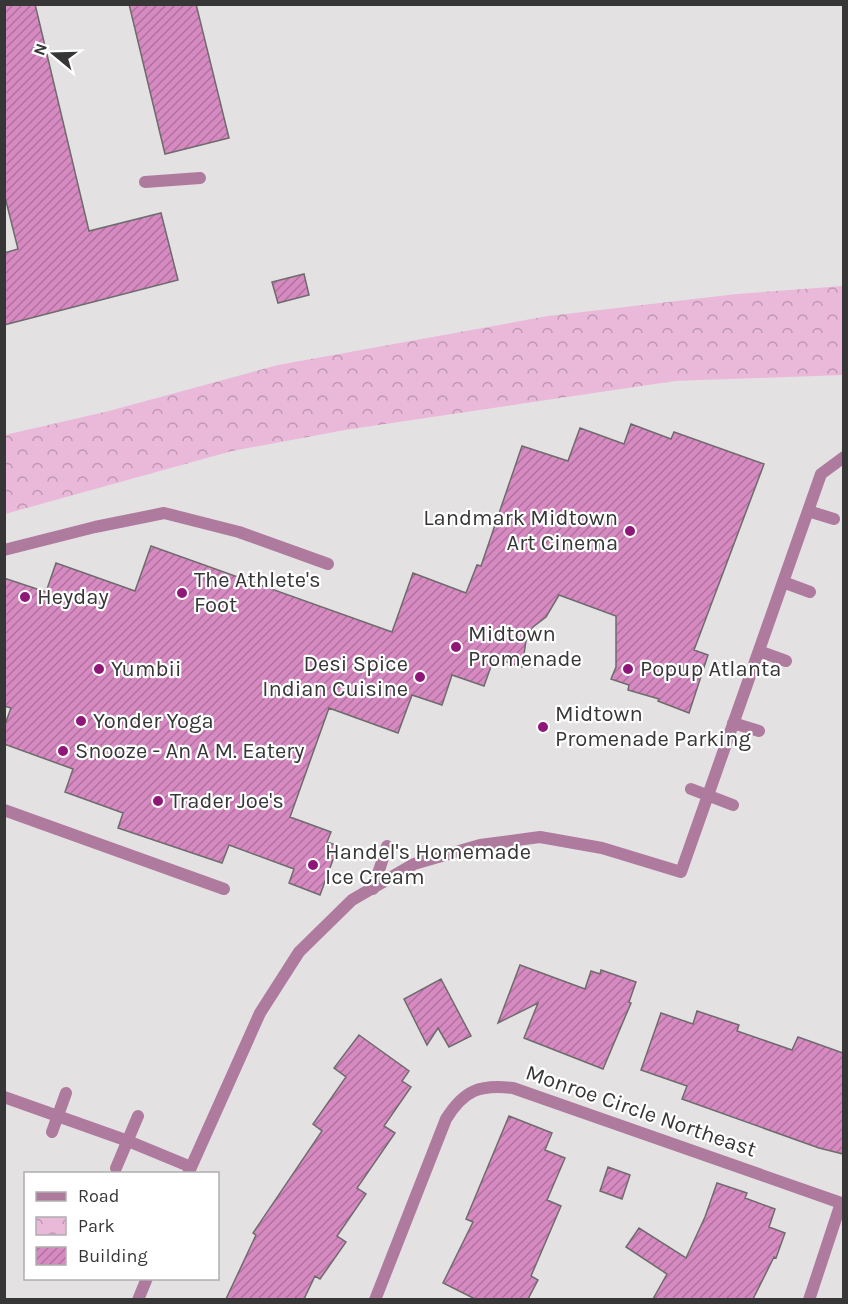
<svg xmlns="http://www.w3.org/2000/svg" width="848" height="1304" viewBox="0 0 848 1304" font-family="Karla,sans-serif">
	<defs>
		<pattern id="park-crowns" width="20" height="18" patternUnits="userSpaceOnUse" patternTransform="scale(1.5)"><rect width="20" height="18" fill="#eab9da"/><path d="M2 6a3 3 0 1 1 6 0M12 15a3 3 0 1 1 6 0" fill="none" stroke="#be97b2"/></pattern>
		<pattern id="building-hatch" width="6" height="6" patternUnits="userSpaceOnUse" patternTransform="scale(1.5)"><rect width="6" height="6" fill="#d78ac1"/><path d="M-1 1l2-2M0 6l6-6M5 7l2-2" fill="none" stroke="#af729e"/></pattern>
	</defs>
	<rect width="100%" height="100%" fill="#e4e1e3"/>
	<!-- park -->
	<path fill="url(#park-crowns)" d="M843,286V375L675,381L345,430L232,451L5,514V435L109,411L278,365L548,316L737,294Z"/>
	<!-- building -->
	<path fill="url(#building-hatch)" stroke="#6e6b6d" stroke-width="1.5" d="M4,4H35L89,231L161,213L178,280L4,325V253L18,249L4,193Z
		M129,4H196L229,138L165,154Z
		M304,274L309,295L278,303L272,282Z
		M631,424L671,439L674,432L764,464L694,650L708,655L689,713L658,701L659,699L628,690L629,685L611,679L616,667V616L559,595L546,617L533,627L526,641L522,667L494,658L484,686L452,675L442,705L412,695L398,733L329,708L290,817L331,832L327,842L338,846L320,895L289,883L294,869L229,845L222,863L118,828L123,813L65,792L73,769L4,744V727L11,708L4,706V578L46,592L56,563L135,591L151,546L392,632L413,573L466,593L477,565L481,566L522,446L568,461L580,428L624,444Z
		M520,965L585,989L591,971L600,974L601,970L636,982L629,1002L631,1003L603,1069L524,1038L538,1003L498,1023Z
		M441,979L471,1036L449,1047L438,1028L427,1045L404,999Z
		M697,1011L739,1025L737,1031L792,1050L798,1037L843,1053V1154L819,1148L682,1099L687,1086L641,1070L661,1013L693,1024Z
		M359,1035L409,1071L402,1081L411,1087L384,1126L395,1133L357,1188L366,1194L337,1236L346,1242L320,1279L315,1276L304,1299H226L256,1235L253,1233L322,1131L313,1124L346,1077L334,1068Z
		M509,1116L552,1133L545,1150L565,1158L547,1200L561,1206L531,1276L538,1280L528,1299H475L443,1283L473,1222L466,1219Z
		M608,1167L630,1175L622,1199L600,1191Z
		M717,1183L747,1193L745,1198L775,1209L769,1227L785,1233L776,1258L774,1257L753,1299H653L667,1274L626,1247L639,1228L686,1258L705,1217Z"/>
	<g fill="none" stroke-linecap="round" stroke-linejoin="round">
		<!-- service -->
		<path stroke="#ae7b9e" stroke-width="12" d="M145,182L200,178
			M808,511L834,519
			M4,550L95,527L164,513L239,532L328,564
			M783,582L810,592
			M759,651L786,661
			M733,723L759,731
			M691,789L733,805
			M4,810L224,889
			M373,889L387,846
			M4,1097L128,1141L191,1167
			M52,1132L66,1093
			M116,1168L138,1116
			M188,1174L260,1013L299,952L352,900L414,864L480,845L540,837L602,848L681,872L821,474L844,457
			M138,1300L147,1278"/>
		<!-- minor -->
		<path stroke="#ae7b9e" stroke-width="12" d="M375,1300L446,1119C464,1090 480,1084 513,1088L844,1204
			M809,1300L841,1203"/>
	</g>
	<!-- markers -->
	<g fill="#8f1777" stroke="#fff" stroke-width="2">
		<circle cx="630" cy="531" r="6"/>
		<circle cx="182" cy="593" r="6"/>
		<circle cx="25" cy="597" r="6"/>
		<circle cx="456" cy="647" r="6"/>
		<circle cx="99" cy="669" r="6"/>
		<circle cx="628" cy="669" r="6"/>
		<circle cx="420" cy="677" r="6"/>
		<circle cx="81" cy="721" r="6"/>
		<circle cx="543" cy="727" r="6"/>
		<circle cx="63" cy="751" r="6"/>
		<circle cx="158" cy="801" r="6"/>
		<circle cx="313" cy="865" r="6"/>
	</g>
	<g text-anchor="middle" dominant-baseline="central" stroke-width="4.5" stroke-linejoin="round" paint-order="stroke">
		<!-- poi labels -->
		<g font-size="22" fill="#373637" stroke="#fff" text-anchor="start">
			<text x="618" y="518" text-anchor="end">Landmark Midtown<tspan x="618" dy="25">Art Cinema</tspan></text>
			<text x="194" y="580">The Athlete's<tspan x="194" dy="25">Foot</tspan></text>
			<text x="37" y="597">Heyday</text>
			<text x="468" y="634">Midtown<tspan x="468" dy="25">Promenade</tspan></text>
			<text x="408" y="664" text-anchor="end">Desi Spice<tspan x="408" dy="25">Indian Cuisine</tspan></text>
			<text x="111" y="669">Yumbii</text>
			<text x="640" y="669">Popup Atlanta</text>
			<text x="555" y="714">Midtown<tspan x="555" dy="25">Promenade Parking</tspan></text>
			<text x="93" y="721">Yonder Yoga</text>
			<text x="75" y="751">Snooze - An A M. Eatery</text>
			<text x="170" y="801">Trader Joe's</text>
			<text x="325" y="852">Handel's Homemade<tspan x="325" dy="25">Ice Cream</tspan></text>
		</g>
		<!-- street labels -->
		<g font-size="22" fill="#373637" stroke="#fff">
			<text transform="translate(641 1111) rotate(19)">Monroe Circle Northeast</text>
		</g>
	</g>
	<!-- border -->
	<rect width="848" height="1304" fill="none" stroke="#373637" stroke-width="12"/>
	<!-- legend -->
	<rect x="24" y="1172" width="195" height="108" fill="#ffffff" stroke="#afafaf" stroke-width="1.5"/>
	<rect x="36" y="1192" width="30" height="9" fill="#ae7b9e" stroke="#afafaf" stroke-width="1.5"/>
	<text x="78" y="1202" font-size="18" fill="#373637">Road</text>
	<rect x="36" y="1217" width="30" height="18" fill="url(#park-crowns)" stroke="#afafaf" stroke-width="1.5"/>
	<text x="78" y="1232" font-size="18" fill="#373637">Park</text>
	<rect x="36" y="1247" width="30" height="18" fill="url(#building-hatch)" stroke="#afafaf" stroke-width="1.5"/>
	<text x="78" y="1262" font-size="18" fill="#373637">Building</text>
	<!-- north arrow -->
	<g transform="translate(54 54) rotate(289)" stroke="#ffffff" stroke-width="4.5" paint-order="stroke">
	<path d="M0-4.5L10 22L0 15L-10 22Z" fill="#373637"/>
	<text y="-9" font-size="16" font-weight="bold" text-anchor="middle" fill="#373637">N</text>
	</g>
</svg>
